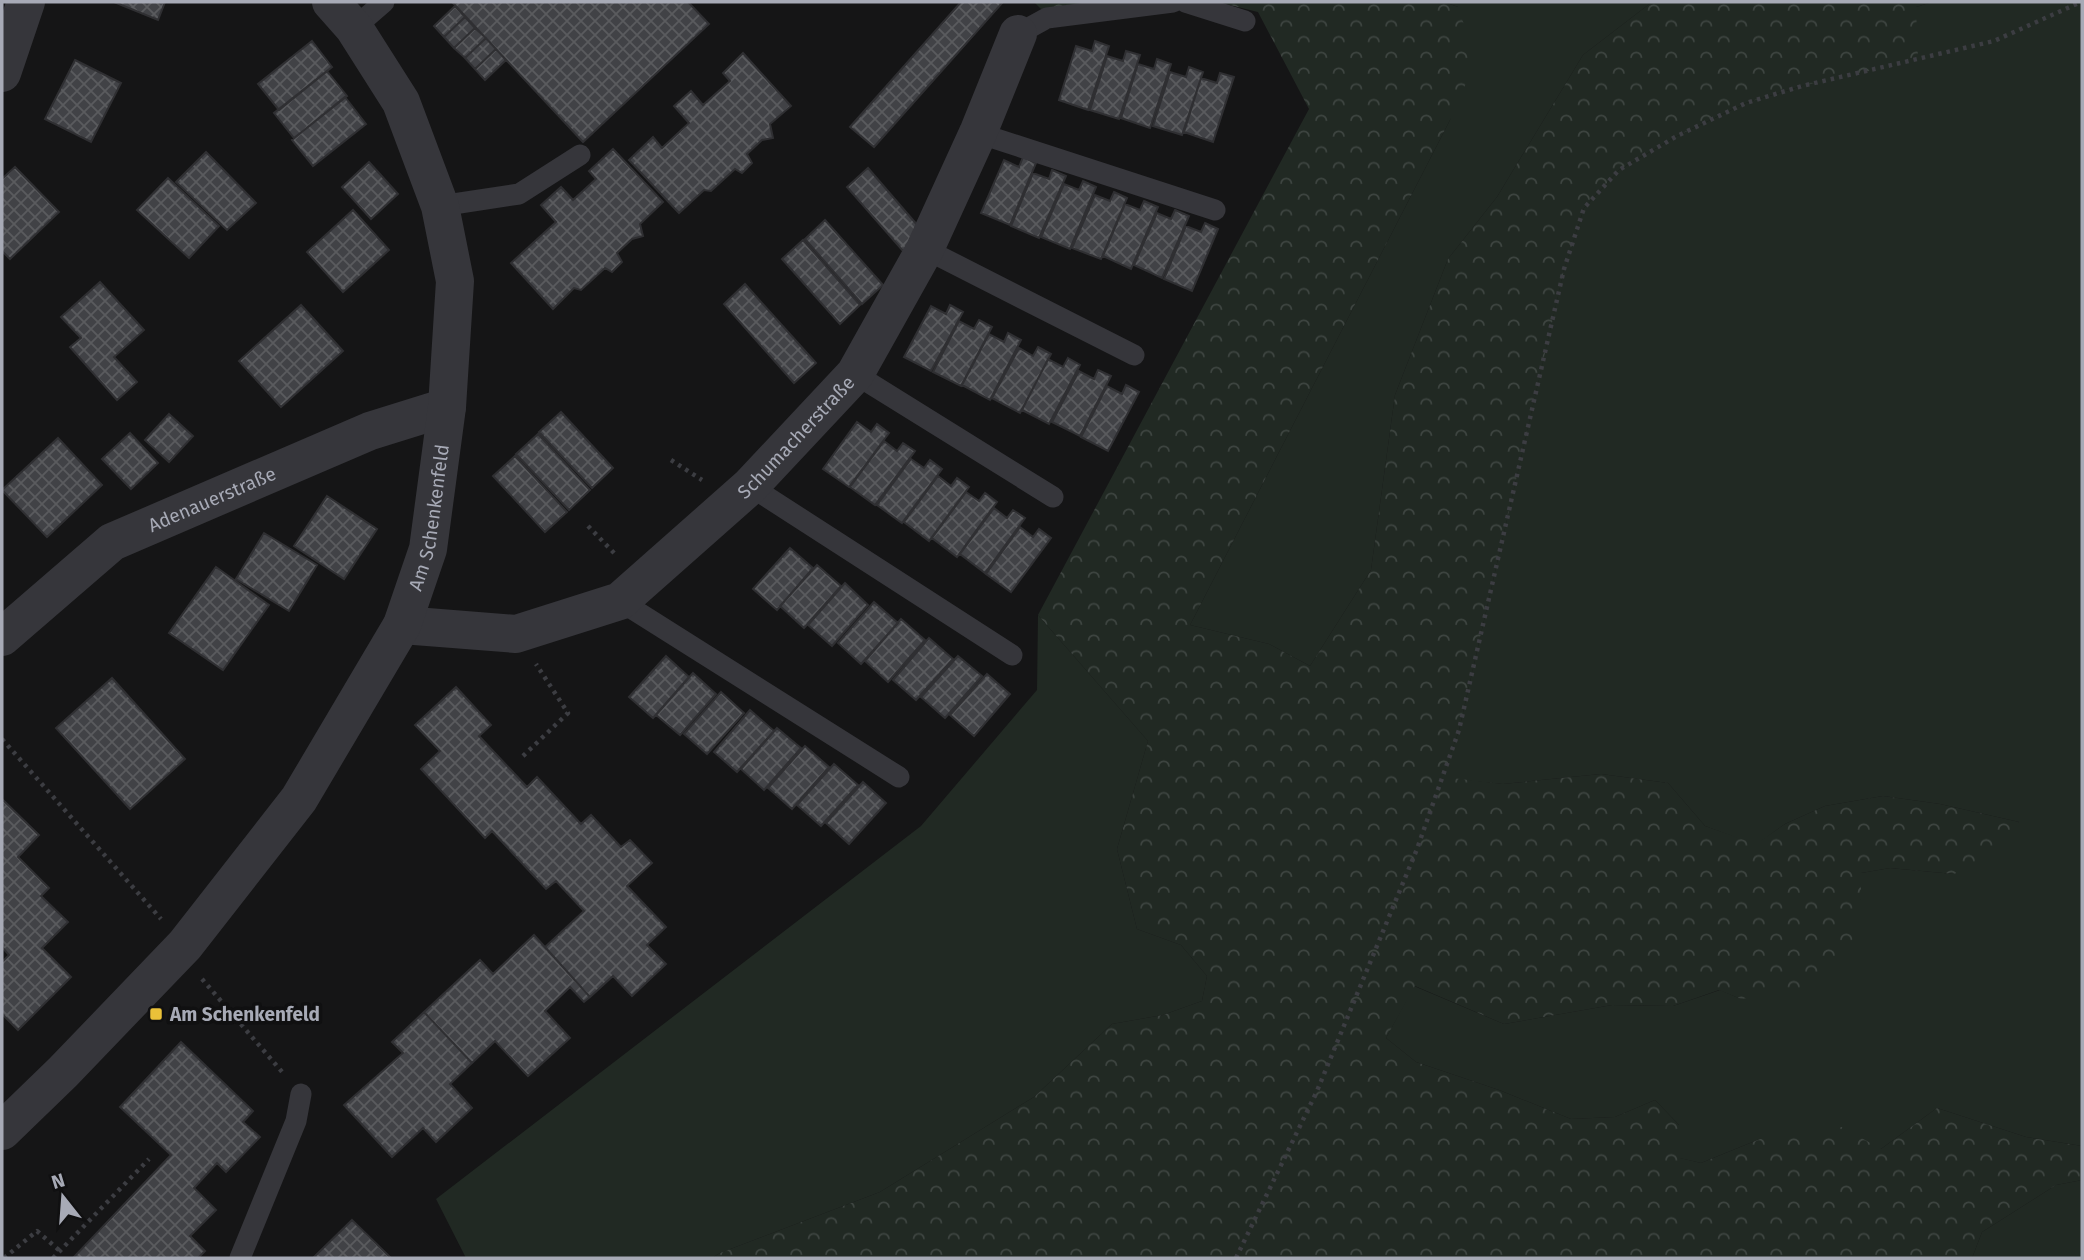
<svg xmlns="http://www.w3.org/2000/svg" width="2084" height="1260" viewBox="0 0 2084 1260" font-family="'Fira Sans',sans-serif">
	<defs>
		<pattern id="forest-crowns" width="20" height="18" patternUnits="userSpaceOnUse" patternTransform="scale(1.75)"><rect width="20" height="18" fill="#212923"/><path d="M2 6a3 3 0 1 1 6 0M12 15a3 3 0 1 1 6 0" fill="none" stroke="#3e4541"/></pattern>
		<pattern id="building-cross-hatch" width="8" height="8" patternUnits="userSpaceOnUse" patternTransform="scale(1.75)"><rect width="8" height="8" fill="#414246"/><path d="M0 0l8 8M0 8l8-8" fill="none" stroke="#5a5b5e"/></pattern>
	</defs>
	<rect width="100%" height="100%" fill="#151516"/>
	<!-- grass -->
	<path fill="#212923" d="M1444,2H1652L1583,55L1497,197L1448,259L1395,395L1371,570L1310,666L1269,644L1190,625L1450,120L1458,7Z
		M1932,2H2082V1146L2026,1137L1937,1108L1881,1149L1760,1139L1701,1163L1679,1158V1125L1655,1100L1615,1117L1571,1119L1499,1090L1416,1062L1386,1038L1414,986L1504,1024L1612,1005L1673,1006L1720,990L1741,999L1861,899V873L1890,868L1954,874L2019,822L1940,804L1883,796L1825,806L1785,824L1756,845L1705,826L1668,783L1601,774L1503,784L1442,778L1459,730L1564,269L1584,208L1619,170L1677,136L1746,103L1802,86L1916,7Z
		M1038,615L1148,741L1117,849L1137,929L1181,945L1207,976L1202,1001L1163,1015L1112,1024L1034,1097L880,1192L720,1253L712,1258H466L436,1199L921,826L1037,690Z
		M2082,1180V1258H1972L1982,1232L2056,1185Z"/>
	<!-- forest -->
	<path fill="url(#forest-crowns)" d="M1034,2H1113L1042,10Z
		M1218,2H1444L1458,7L1476,60L1450,120L1190,625L1269,644L1310,666L1371,570L1395,395L1448,259L1497,197L1583,55L1652,2H1932L1916,7L1918,60L1802,86L1746,103L1677,136L1619,170L1584,208L1564,270L1459,730L1443,777L1503,784L1601,774L1668,783L1705,826L1756,844L1785,824L1825,806L1883,796L1940,804L2019,822L1996,856L1954,874L1890,868L1861,873V899L1849,956L1801,990L1741,999L1719,990L1673,1006L1612,1005L1504,1024L1415,986L1386,1038L1416,1062L1499,1090L1571,1119L1615,1117L1655,1100L1679,1125L1680,1158L1701,1163L1760,1139L1842,1127L1881,1149L1937,1108L2026,1137L2082,1146V1180L2056,1185L1982,1232L1972,1258H712L720,1253L880,1192L1034,1097L1112,1024L1163,1015L1202,1001L1207,976L1181,945L1137,929L1117,849L1148,741L1038,615L1309,109L1258,12Z"/>
	<!-- building -->
	<path fill="url(#building-cross-hatch)" stroke="#2f2f32" stroke-width="2" d="M114,2H165L158,20Z
		M452,2H688L709,24L583,142Z
		M961,2H1003L874,147L850,127Z
		M455,6L465,17L444,37L434,26Z
		M465,17L475,28L454,48L444,37Z
		M475,28L486,38L465,58L454,48Z
		M486,38L496,49L475,69L465,58Z
		M312,41L332,67L279,110L258,84Z
		M1095,41L1109,46L1088,110L1059,100L1076,46L1092,51Z
		M496,49L506,60L485,80L475,69Z
		M1126,51L1140,55L1119,119L1090,110L1107,56L1123,61Z
		M743,53L791,106L770,124L773,138L762,140L747,154L752,163L742,173L735,169L711,191L704,190L679,213L629,160L653,137L662,148L689,123L674,106L691,91L703,105L730,81L723,73Z
		M1157,59L1171,64L1150,128L1121,118L1138,64L1154,69Z
		M75,60L121,83L91,142L45,119Z
		M1189,67L1203,72L1182,135L1153,126L1170,72L1186,77Z
		M327,71L347,96L294,138L274,113Z
		M1220,73L1234,77L1213,142L1184,132L1201,78L1217,83Z
		M345,97L366,124L313,166L292,140Z
		M613,149L663,202L640,224L643,236L632,239L617,253L622,262L612,272L605,268L581,290L574,288L553,309L511,263L556,222L541,205L561,187L573,200L596,179L589,171Z
		M206,152L256,203L227,230L176,182Z
		M1023,157L1036,163L1010,225L981,213L1004,160L1019,167Z
		M369,162L398,194L371,219L342,187Z
		M15,167L59,212L10,259L2,251V179Z
		M868,168L925,234L904,252L847,187Z
		M1052,170L1066,176L1039,238L1011,226L1033,173L1049,179Z
		M168,178L219,226L189,258L137,210Z
		M1083,181L1096,187L1070,249L1041,237L1064,184L1079,190Z
		M1114,192L1127,198L1101,259L1072,248L1095,195L1110,201Z
		M1144,201L1158,207L1131,269L1103,256L1125,204L1140,210Z
		M353,210L389,250L343,292L307,252Z
		M1175,210L1189,216L1162,278L1134,265L1157,213L1171,219Z
		M825,220L883,285L862,304L805,239Z
		M1205,223L1218,229L1192,291L1164,279L1186,226L1201,232Z
		M803,240L860,305L840,324L782,259Z
		M100,282L144,330L114,357L137,382L117,400L70,347L81,338L61,317Z
		M745,284L816,363L794,383L724,304Z
		M301,305L343,351L281,407L239,361Z
		M950,305L963,312L931,371L904,357L931,306L946,314Z
		M979,320L992,327L961,386L933,372L959,321L974,329Z
		M1008,333L1021,340L990,400L962,385L989,334L1004,342Z
		M1038,347L1051,354L1020,413L992,398L1019,348L1033,356Z
		M1068,358L1080,365L1049,424L1022,410L1048,359L1063,367Z
		M1098,370L1111,376L1080,436L1052,422L1079,371L1094,379Z
		M1126,385L1139,392L1108,451L1081,437L1107,386L1122,394Z
		M561,412L613,468L592,488L539,432Z
		M169,414L193,436L169,462L145,440Z
		M857,422L871,432L877,424L889,433L849,487L823,469Z
		M130,433L158,463L131,489L102,459Z
		M538,434L590,490L569,510L516,454Z
		M58,438L102,485L47,537L2,490Z
		M884,441L897,451L903,443L915,451L875,505L850,487Z
		M515,456L567,512L545,532L493,476Z
		M911,459L924,468L930,460L942,469L902,523L877,505Z
		M938,476L951,486L957,478L969,487L929,541L904,522Z
		M966,492L979,501L985,493L997,502L957,557L932,538Z
		M327,496L377,529L344,579L294,546Z
		M994,508L1007,518L1013,510L1025,518L985,573L960,554Z
		M1020,527L1033,537L1039,529L1051,538L1011,592L986,574Z
		M264,533L317,565L289,611L236,579Z
		M790,548L813,568L777,610L753,589Z
		M817,565L841,586L804,628L780,606Z
		M216,567L269,605L223,670L169,633Z
		M845,583L868,605L832,646L808,625Z
		M874,602L898,623L861,664L838,643Z
		M901,619L925,640L888,682L865,661Z
		M929,638L953,659L916,700L893,680Z
		M666,656L689,677L653,718L629,697Z
		M958,656L982,676L945,718L921,697Z
		M693,673L716,694L680,735L656,715Z
		M987,674L1010,694L974,736L950,715Z
		M112,678L185,759L130,809L56,728Z
		M456,687L491,725L479,736L527,787L537,777L581,824L591,815L621,847L630,840L652,863L627,886L666,927L647,945L666,964L632,996L613,976L590,997L545,947L584,911L556,881L546,889L492,831L485,838L421,769L440,751L415,725Z
		M721,692L744,713L707,754L684,734Z
		M750,710L774,731L737,772L714,752Z
		M777,728L801,748L764,790L741,769Z
		M805,746L829,767L792,809L768,788Z
		M834,764L858,785L821,826L797,805Z
		M863,782L886,803L849,844L826,823Z
		M2,799L39,835L18,857L49,888L41,896L68,922L42,948L71,977L18,1030L2,1014V962L9,955L2,947Z
		M534,935L590,997L584,1002L570,987L545,1011L570,1038L528,1076L495,1041L472,1063L424,1012L480,960L493,974Z
		M424,1012L472,1063L450,1084L472,1108L436,1142L423,1128L392,1157L344,1105L403,1053L392,1042Z
		M181,1042L253,1111L243,1122L260,1137L226,1172L217,1163L194,1188L216,1210L190,1236L205,1251L198,1258H73L171,1155L120,1107Z
		M352,1220L391,1258H313Z"/>
	<g fill="none" stroke-linecap="round" stroke-linejoin="round">
		<!-- path -->
		<path stroke="#3c3d42" stroke-width="4.5" stroke-dasharray="3.5 5" stroke-linecap="butt" d="M671,460L702,480
			M588,526L617,556
			M2,739L161,919
			M523,756L568,713L536,664
			M202,979L283,1073
			M4,1258L37,1231L60,1251
			M53,1258L149,1159
			M1236,1258L1317,1091L1417,849L1459,730L1564,269L1584,208L1619,170L1677,136L1746,103L1802,86L1994,41L2081,2"/>
		<!-- service -->
		<path stroke="#36363b" stroke-width="21" d="M1185,2L1245,21
			M354,28L384,2
			M1018,34L1047,18L1173,2
			M978,133L1215,210
			M440,206L519,194L580,155
			M925,249L1134,355
			M855,374L1053,497
			M750,486L1012,655
			M620,601L899,777
			M240,1258L296,1121L301,1094"/>
		<!-- minor -->
		<g stroke="#36363b" stroke-width="38">
			<path d="M2,73L26,2"/>
			<path id="s1" d="M402,625L516,634L620,601L750,486L855,374L925,249L978,133L1018,34"/>
			<path id="s2" d="M2,637L112,542L370,431L447,407"/>
			<path id="s3" d="M2,1131L63,1072L185,945L299,799L402,625L428,549L447,407L455,281L440,206L401,102L354,28L331,2"/>
		</g>
	</g>
	<!-- markers -->
	<rect fill="#eac139" stroke="#101011" stroke-width="2.5" x="149" y="1007" width="14" height="14" rx="3.5"/>
	<g text-anchor="middle" dominant-baseline="central" stroke-width="7" stroke-linejoin="round" paint-order="stroke">
		<!-- street labels -->
		<g font-size="19" fill="#a7aab6" stroke="#101011">
			<text stroke="none"><textPath href="#s1" startOffset="464">Schumacherstraße</textPath></text>
			<text stroke="none"><textPath href="#s2" startOffset="254">Adenauerstraße</textPath></text>
			<text stroke="none"><textPath href="#s3" startOffset="760">Am Schenkenfeld</textPath></text>
		</g>
		<!-- poi labels -->
		<g font-size="19" font-weight="bold" fill="#a7aab6" stroke="#101011" text-anchor="start">
			<text x="170" y="1014">Am Schenkenfeld</text>
		</g>
	</g>
	<!-- border -->
	<rect width="2084" height="1260" fill="none" stroke="#a7aab6" stroke-width="7"/>
	<!-- north arrow -->
	<g transform="translate(63 1197) rotate(343)" stroke="#101011" stroke-width="5" paint-order="stroke">
	<path d="M0-5L12 26L0 18L-12 26Z" fill="#a7aab6"/>
	<text y="-10" font-size="19" font-weight="bold" text-anchor="middle" fill="#a7aab6">N</text>
	</g>
</svg>
